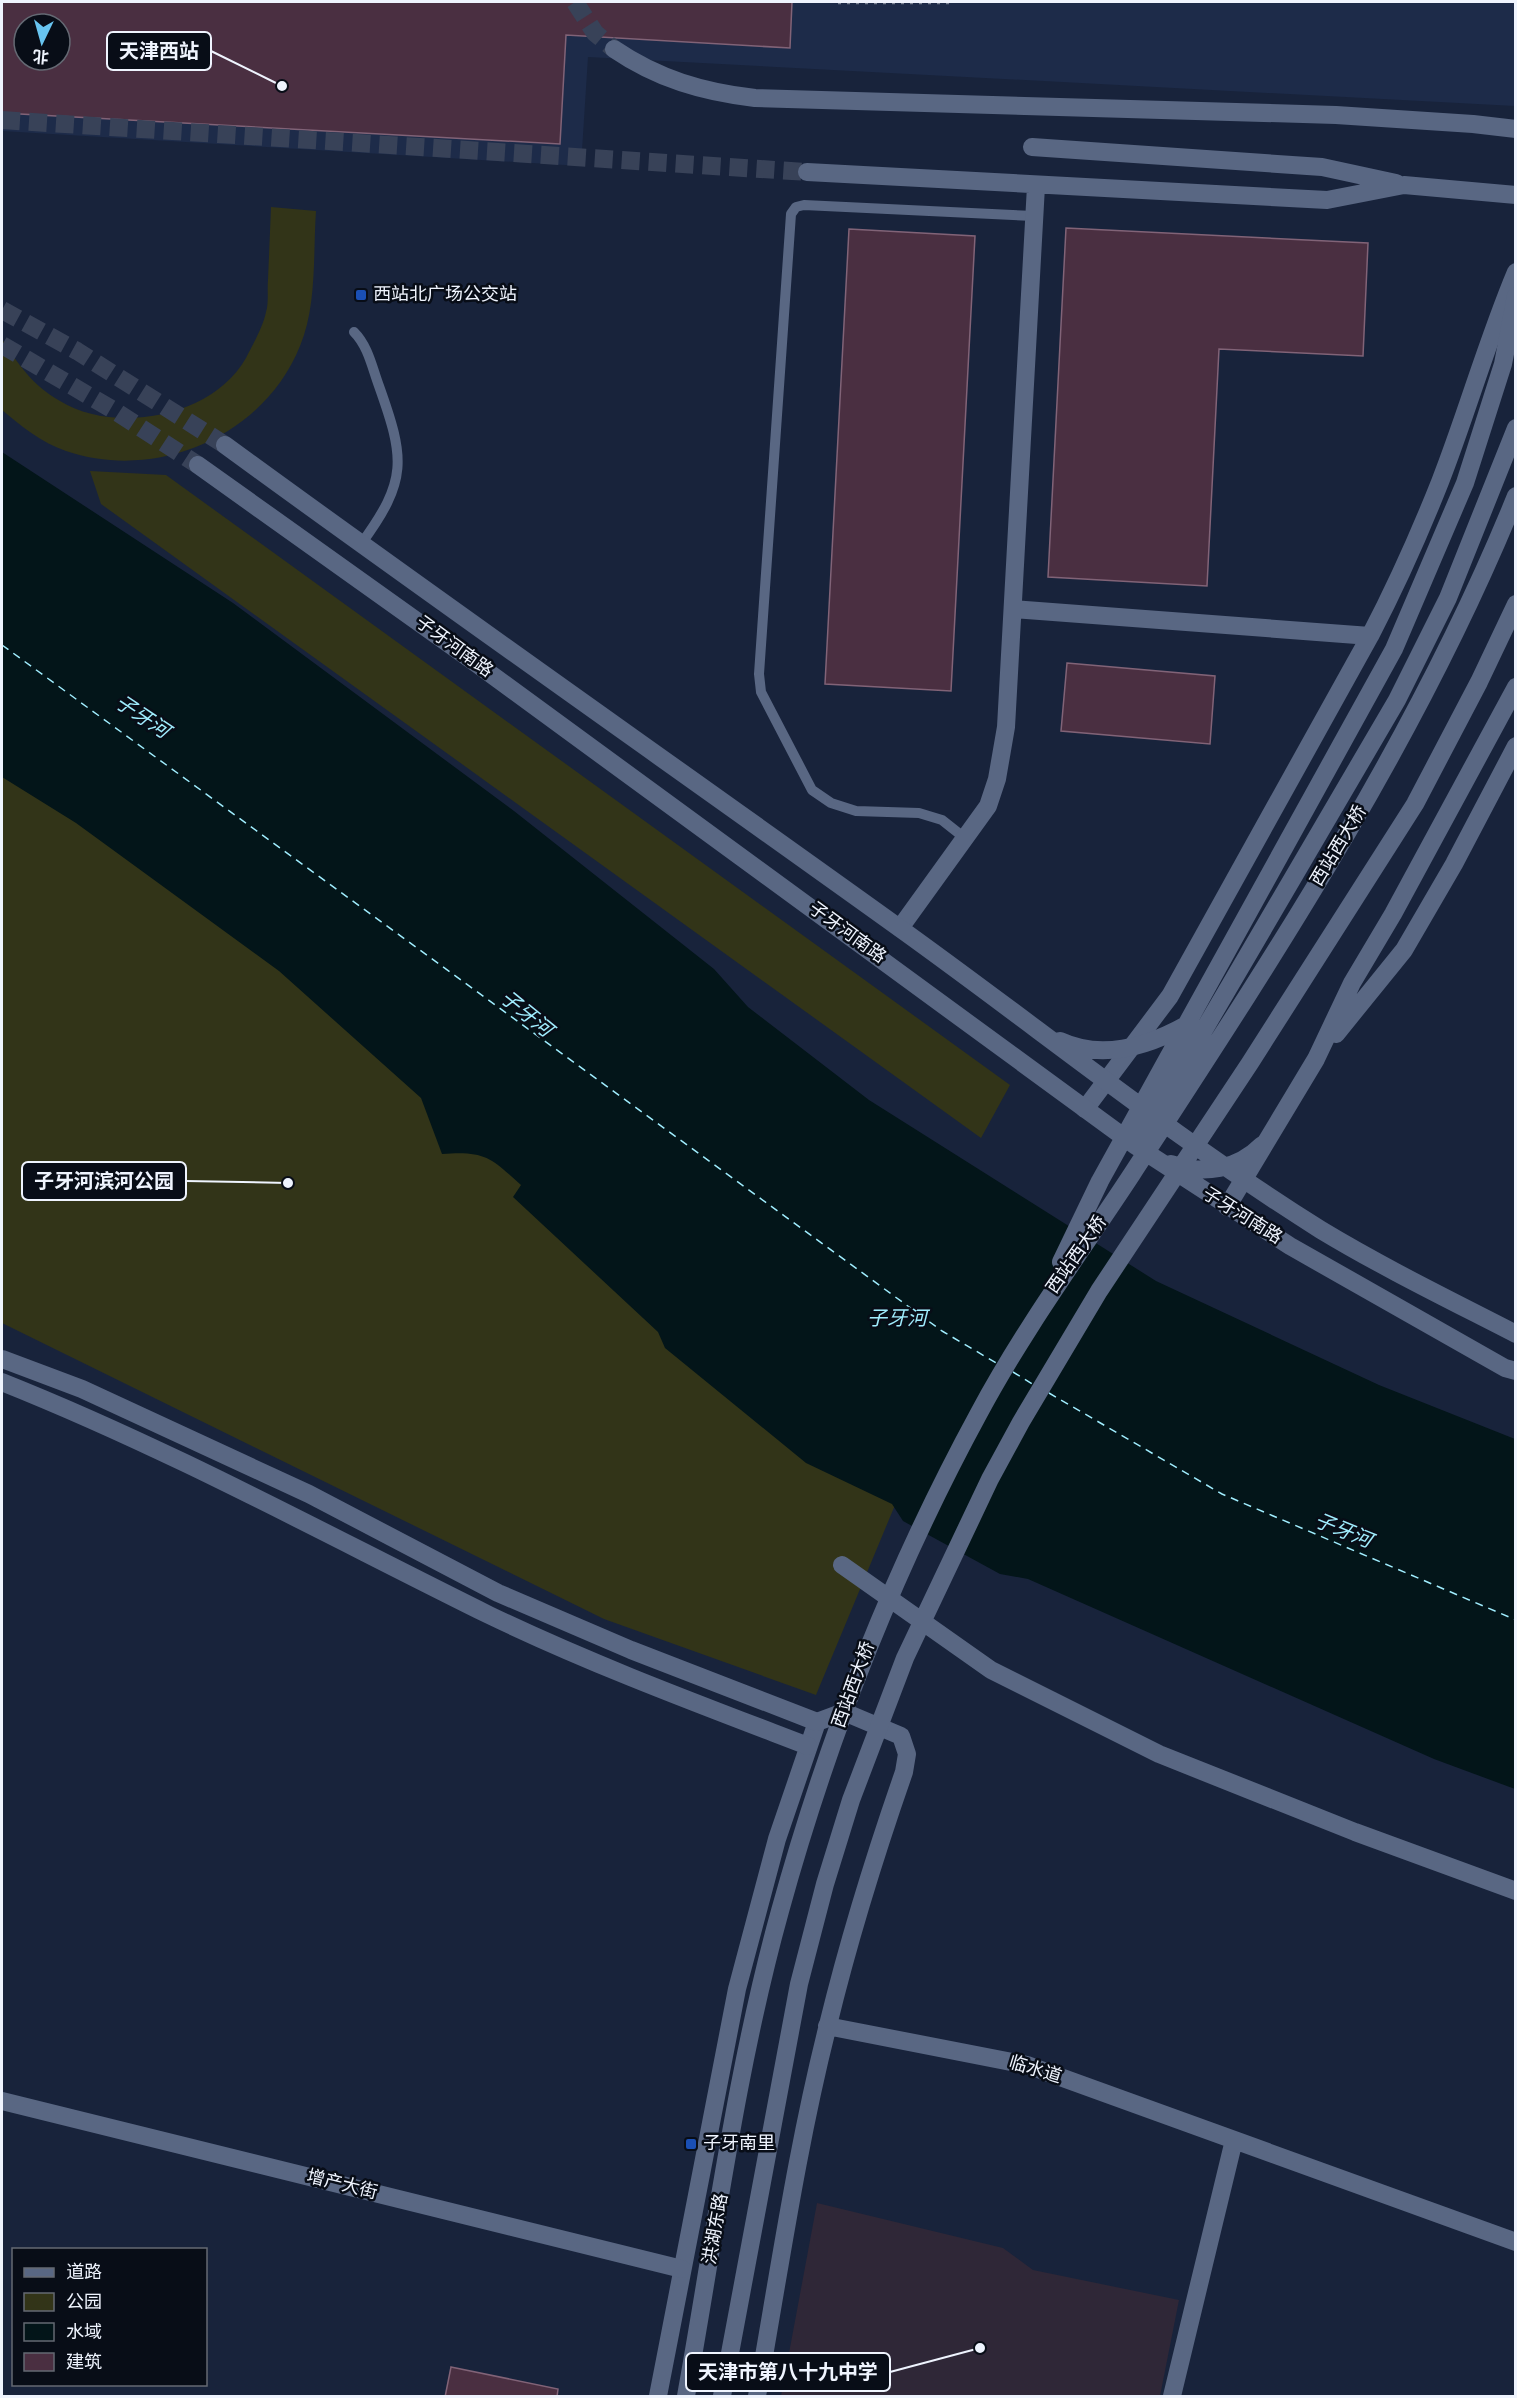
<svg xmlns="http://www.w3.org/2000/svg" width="1517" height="2398" viewBox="0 0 1517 2398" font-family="'Alegreya Sans','Noto Sans SC',sans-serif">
	<rect width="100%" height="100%" fill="#18233b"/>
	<!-- built -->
	<path fill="#1d2b49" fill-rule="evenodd" d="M2,2H1515V106L588,57L581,166L2,131ZM24,24H60V60H24Z"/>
	<!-- education -->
	<path fill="#2f2737" d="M817,2203L1003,2248L1033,2270L1179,2300L1160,2396H781Z"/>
	<!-- green -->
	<path fill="#323418" d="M271,207L316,211C313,254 317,306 300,346C264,436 157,482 66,451C42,443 21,426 2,410V339C18,364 33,386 60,401C115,435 213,417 246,358C253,344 263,327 266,312C269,302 267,290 268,280C269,256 270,232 271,207Z
		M90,471L166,475L1010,1085L981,1138L101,504Z
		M2,707L915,1457L816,1695L604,1619L2,1323Z"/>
	<!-- water -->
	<path fill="#031519" d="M2,452L233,603L514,811L714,969L748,1007L869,1100L1156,1281L1379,1385L1515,1439V1789L1434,1759L1028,1579L1000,1574L903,1521L892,1504L806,1463L665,1348L658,1332L513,1197L521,1185C490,1157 485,1151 442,1154L421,1098L279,971L76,823L2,777Z"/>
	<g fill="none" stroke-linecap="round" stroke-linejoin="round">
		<!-- ferry -->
		<path stroke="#a0edfe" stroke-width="1.5" stroke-dasharray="8 6" stroke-linecap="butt" d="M2,645L942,1331L998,1364
			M1013,1372L1034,1385
			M1049,1393L1222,1494L1516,1620"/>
	</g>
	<!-- building -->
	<path fill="#4a2f41" stroke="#816377" stroke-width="1.5" fill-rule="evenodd" d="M2,2H792L790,48L566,35L560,144L2,113ZM24,24H60V60H24Z
		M1066,228L1368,243L1363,356L1219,349L1207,586L1048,577Z
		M849,229L975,236L951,691L825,684Z
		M1067,663L1215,676L1210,744L1061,731Z
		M451,2367L558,2389L557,2397H445Z"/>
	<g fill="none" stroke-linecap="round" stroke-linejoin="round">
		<!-- street-tunnel -->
		<path stroke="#384258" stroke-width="18" stroke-dasharray="18 9" stroke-linecap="butt" d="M2,120L807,172"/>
		<!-- secondary-tunnel -->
		<path stroke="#384258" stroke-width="18" stroke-dasharray="18 9" stroke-linecap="butt" d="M575,2L595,33L614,49
			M2,310L77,351L225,445
			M2,345L115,411L198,465"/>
		<!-- lane -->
		<path stroke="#596783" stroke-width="10" d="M354,332C368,346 372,367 379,386C405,459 408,480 361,544
			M966,839L942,820L919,813L856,811L831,803L812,790L761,692L759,674L791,214L796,207L804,205L1034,216"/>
		<!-- street -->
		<path stroke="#596783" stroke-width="18" d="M1032,147L1322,167L1396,183
			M807,172L1327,200L1404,185L1516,195
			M1014,609L1370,636
			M900,928L988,806L997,779L1006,727L1036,186
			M1085,1109L1170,996L1370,636C1396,586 1419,535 1440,482C1467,413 1487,341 1516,272
			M827,2026L1027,2065L1516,2242
			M658,2396L737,1989L777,1839L817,1722L844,1712L901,1736L907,1754L904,1772C875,1855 849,1939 828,2025C797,2147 779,2273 757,2396
			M1172,2396L1234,2140"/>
		<!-- secondary -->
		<path stroke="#596783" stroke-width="18" d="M614,49C658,79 703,92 755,98L1336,115L1473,124L1516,129
			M225,445C448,608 674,766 898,927C1039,1028 1174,1138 1321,1230C1384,1268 1450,1300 1516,1334
			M198,465L477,664L1136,1146L1290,1246L1505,1368L1516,1371
			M1336,1034L1404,950L1454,864L1516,746
			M1060,1041C1103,1061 1149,1046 1188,1024
			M1136,1146L1397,700L1448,598L1516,428
			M1171,1164C1204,1175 1237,1170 1262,1145
			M1227,1207L1316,1059L1352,983L1393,914L1516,687
			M1061,1262L1100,1181L1394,649L1465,483L1503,364L1516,296
			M2,1359L82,1389L309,1494L498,1593L631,1650L817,1722
			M2,1382C170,1449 327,1535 489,1615C593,1665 701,1705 808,1746
			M842,1565L991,1670L1159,1754L1355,1832L1516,1891
			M2,2101L682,2269
			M686,2396C715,2235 736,2069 780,1911C828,1737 893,1571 979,1413C1024,1329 1080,1253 1132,1174C1274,956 1418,738 1516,496
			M722,2396L799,1984L825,1884L851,1800L905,1658L990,1479L1021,1422L1099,1291L1250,1063L1415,804L1479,682L1516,604"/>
		<!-- rail -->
		<path stroke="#7b8395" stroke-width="4.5" stroke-dasharray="3 6" stroke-linecap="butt" d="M838,2H951"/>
	</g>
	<!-- markers -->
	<g fill="#1a4fb4" stroke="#080d17" stroke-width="2">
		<rect x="355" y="289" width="12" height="12" rx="3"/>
		<rect x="685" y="2138" width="12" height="12" rx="3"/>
	</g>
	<g text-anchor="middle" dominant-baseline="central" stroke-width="5" stroke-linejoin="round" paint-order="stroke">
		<!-- poi labels -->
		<g font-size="18" fill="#eff4fe" stroke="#080d17" text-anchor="start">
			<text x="373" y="295">西站北广场公交站</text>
			<text x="703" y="2144">子牙南里</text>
		</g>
		<!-- street labels -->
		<g font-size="18" fill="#eff4fe" stroke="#080d17">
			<text transform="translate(454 647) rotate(36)">子牙河南路</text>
			<text transform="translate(1339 846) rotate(-59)">西站西大桥</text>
			<text transform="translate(847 933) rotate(36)">子牙河南路</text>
			<text transform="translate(1242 1216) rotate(32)">子牙河南路</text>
			<text transform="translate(1077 1255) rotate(-55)">西站西大桥</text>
			<text transform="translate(854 1685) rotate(-70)">西站西大桥</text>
			<text transform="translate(1035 2070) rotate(17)">临水道</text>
			<text transform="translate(342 2185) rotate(14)">增产大街</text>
			<text transform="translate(716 2229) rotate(-80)">洪湖东路</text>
		</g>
		<!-- water labels -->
		<g font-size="20" font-style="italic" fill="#a0edfe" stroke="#080d17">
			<text transform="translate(142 717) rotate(34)">子牙河</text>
			<text transform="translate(526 1014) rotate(39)">子牙河</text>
			<text x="897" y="1319">子牙河</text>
			<text transform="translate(1343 1531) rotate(22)">子牙河</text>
		</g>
	</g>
	<!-- callouts -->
	<path fill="none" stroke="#eff4fe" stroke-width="2" d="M282 86L211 51M288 1183L186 1181M980 2348L890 2372"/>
	<g fill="#eff4fe" stroke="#080d17" stroke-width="2">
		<circle cx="282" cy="86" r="6"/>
		<circle cx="288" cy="1183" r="6"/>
		<circle cx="980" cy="2348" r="6"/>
	</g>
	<g fill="#080d17" stroke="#eff4fe" stroke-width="2">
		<rect x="107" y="32" width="104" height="38" rx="6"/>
		<rect x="22" y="1162" width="164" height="38" rx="6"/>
		<rect x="686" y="2353" width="204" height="38" rx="6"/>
	</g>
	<g font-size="20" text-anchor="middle" font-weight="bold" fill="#eff4fe">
		<text x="159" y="58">天津西站</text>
		<text x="104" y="1188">子牙河滨河公园</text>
		<text x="788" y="2379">天津市第八十九中学</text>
	</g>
	<!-- border -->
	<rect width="1517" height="2398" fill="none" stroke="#eff4fe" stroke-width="6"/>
	<!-- legend -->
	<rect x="12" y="2248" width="195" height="138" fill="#080d17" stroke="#646973" stroke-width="1.5"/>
	<rect x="24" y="2268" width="30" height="9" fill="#596783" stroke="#646973" stroke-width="1.5"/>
	<text x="66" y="2278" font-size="18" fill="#eff4fe">道路</text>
	<rect x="24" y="2293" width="30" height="18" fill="#323418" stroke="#646973" stroke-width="1.5"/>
	<text x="66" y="2308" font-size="18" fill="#eff4fe">公园</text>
	<rect x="24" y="2323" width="30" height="18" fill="#031519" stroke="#646973" stroke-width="1.5"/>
	<text x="66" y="2338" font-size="18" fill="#eff4fe">水域</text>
	<rect x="24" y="2353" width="30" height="18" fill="#4a2f41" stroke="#646973" stroke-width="1.5"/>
	<text x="66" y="2368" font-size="18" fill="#eff4fe">建筑</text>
	<!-- north arrow -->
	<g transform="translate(42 42) rotate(185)"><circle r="28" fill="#080d17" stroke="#646973" stroke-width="1.5"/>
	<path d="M0-4.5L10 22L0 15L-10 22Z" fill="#68c4f0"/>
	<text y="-9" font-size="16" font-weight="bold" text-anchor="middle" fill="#eff4fe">北</text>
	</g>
</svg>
